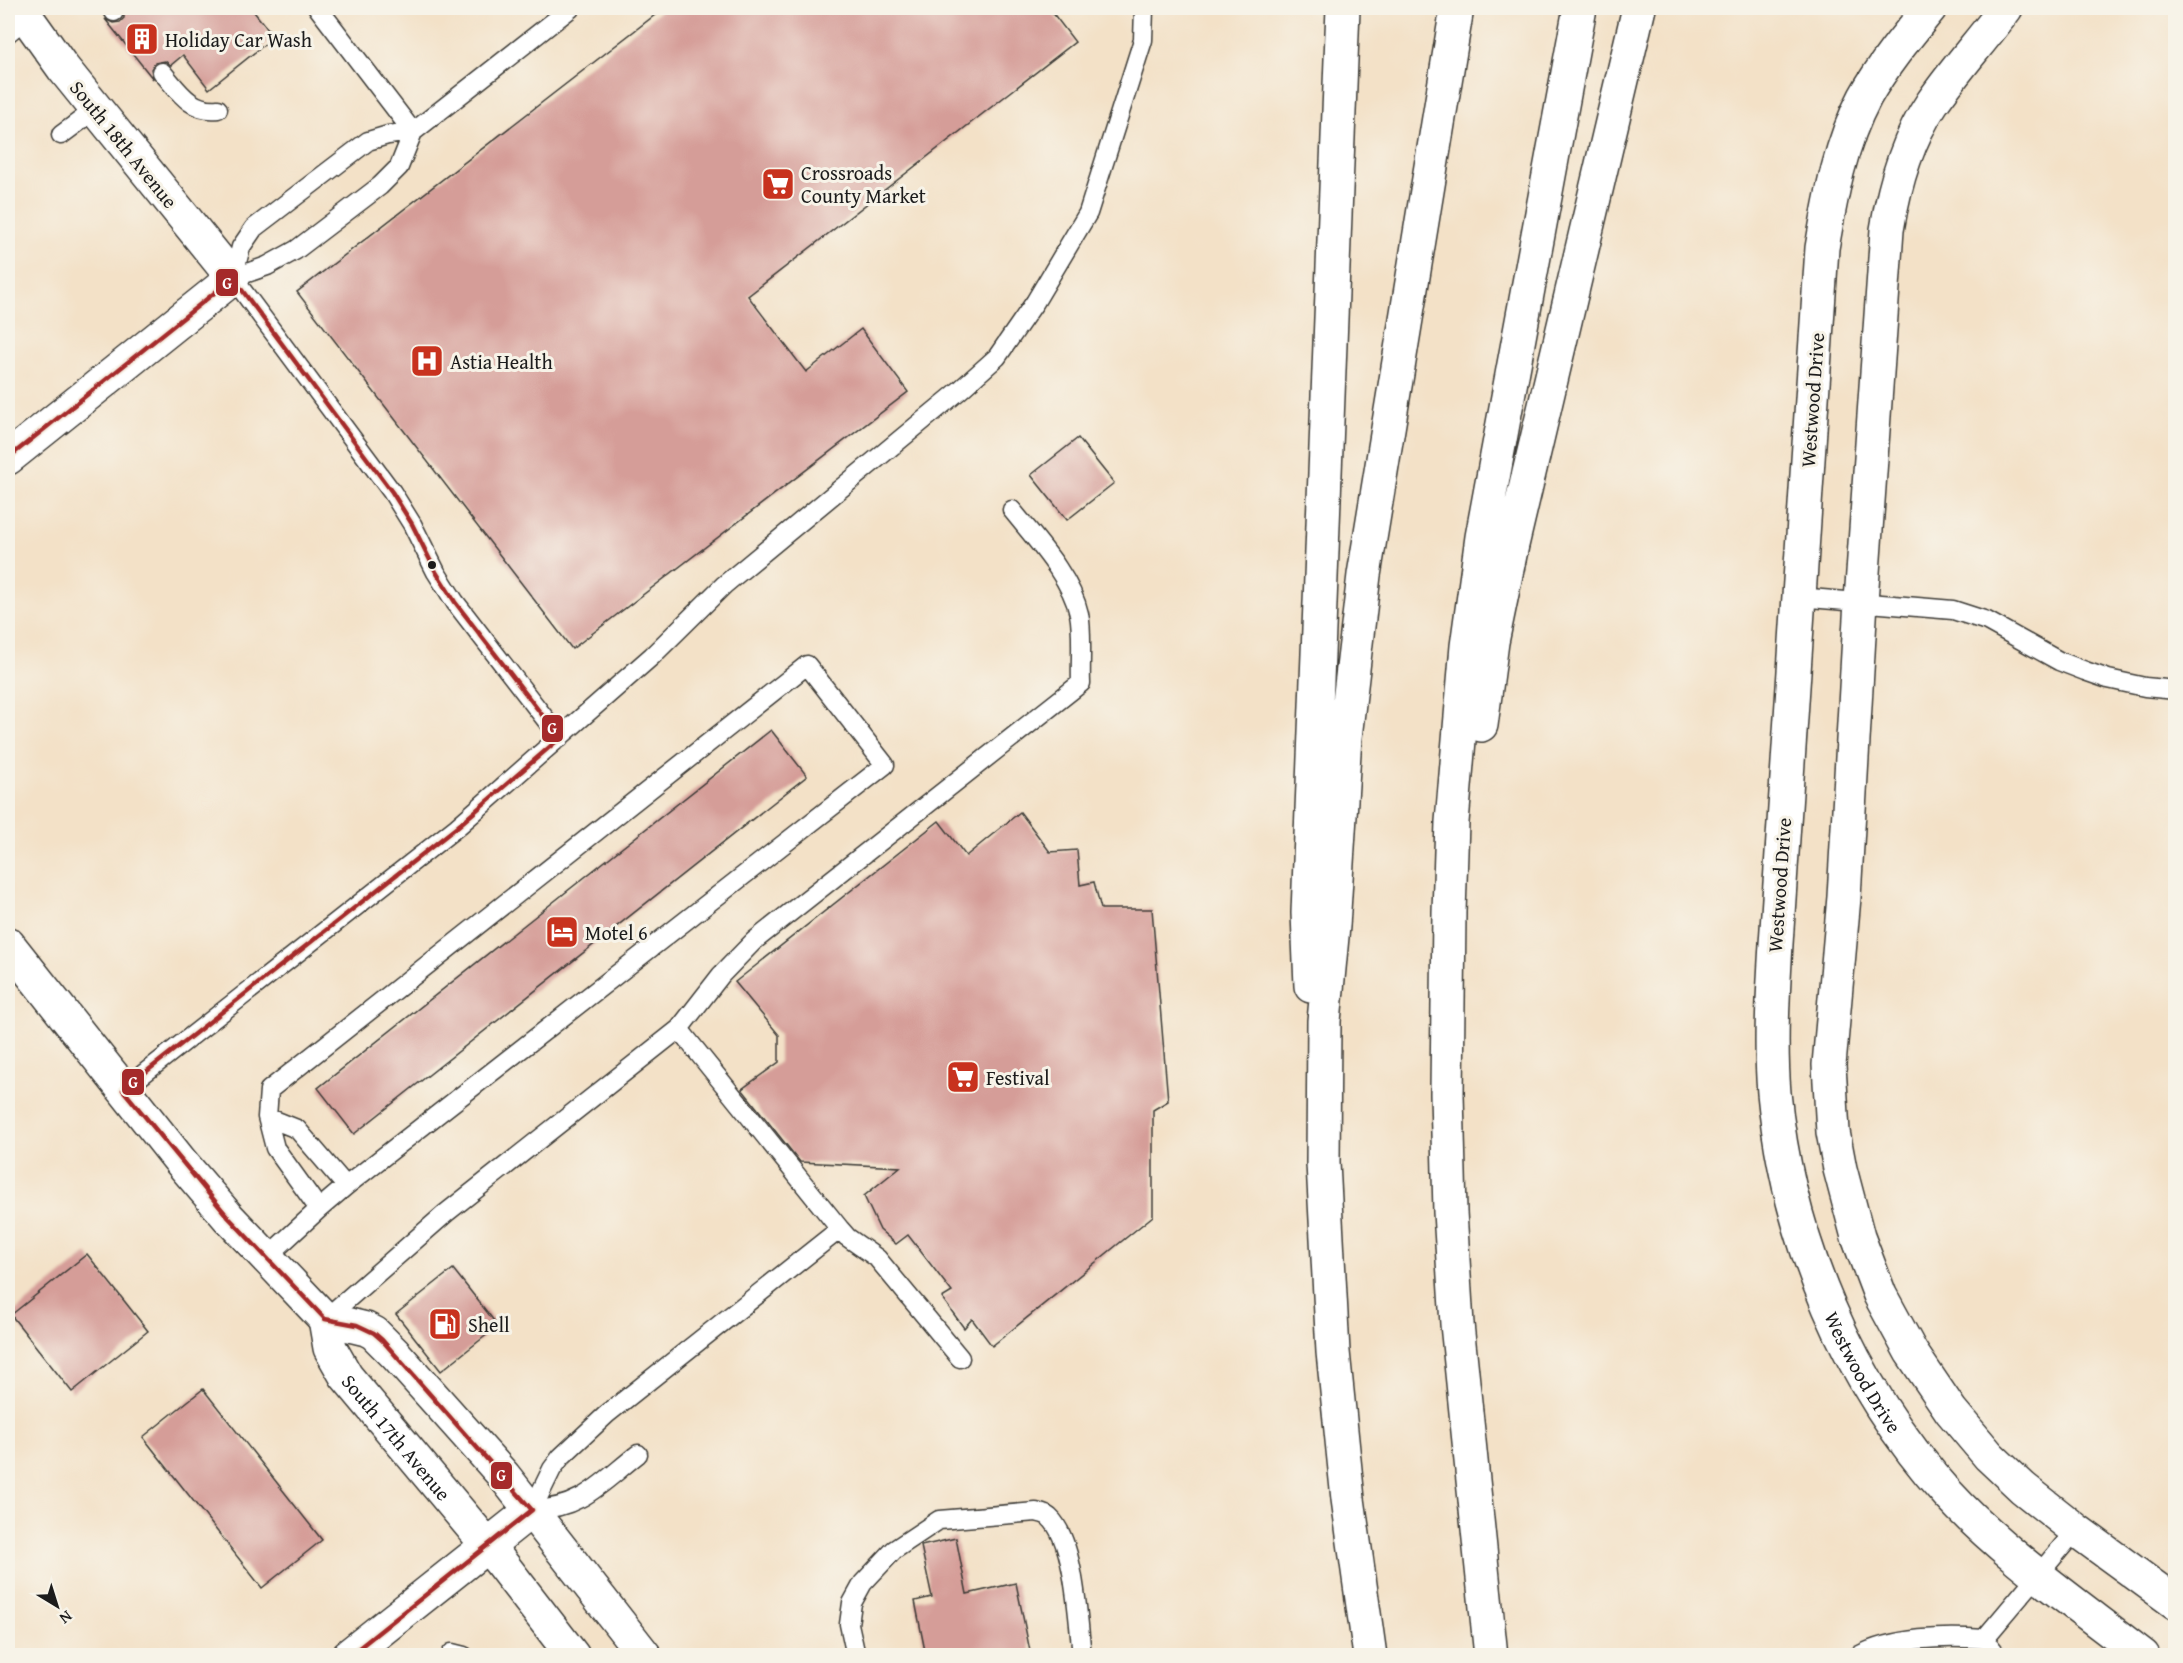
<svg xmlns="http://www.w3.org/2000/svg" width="2183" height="1663" viewBox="0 0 2183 1663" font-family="'Gentium Book Plus',serif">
	<rect width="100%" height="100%" fill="#f7f3e8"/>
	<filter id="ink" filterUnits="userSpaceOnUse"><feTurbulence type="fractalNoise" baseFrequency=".0167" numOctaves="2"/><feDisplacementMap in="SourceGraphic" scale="12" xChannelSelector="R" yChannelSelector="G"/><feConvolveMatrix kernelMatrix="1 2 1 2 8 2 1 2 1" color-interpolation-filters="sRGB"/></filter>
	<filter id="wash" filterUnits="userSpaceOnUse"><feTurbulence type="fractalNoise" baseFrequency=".008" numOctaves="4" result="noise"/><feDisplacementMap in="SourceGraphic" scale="24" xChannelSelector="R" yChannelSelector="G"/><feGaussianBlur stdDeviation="1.35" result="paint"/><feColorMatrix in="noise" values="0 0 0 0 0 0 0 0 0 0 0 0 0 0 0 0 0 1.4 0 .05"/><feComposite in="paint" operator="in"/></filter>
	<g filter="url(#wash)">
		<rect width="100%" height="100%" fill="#f3e1c7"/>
		<g id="blocks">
			<!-- building -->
			<path fill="#d59d98" d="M124,8H251L269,31L264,35L269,41L209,89L183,55L171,65L165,61L155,63L151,69L153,79L105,19L113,23L120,22L124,18Z
				M664,8H1049L1075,42L748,296L806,372L861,329L908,392L572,649L297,292Z
				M1078,438L1114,483L1067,520L1031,475Z
				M771,730L807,776L354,1134L318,1088Z
				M1020,812L1050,852L1077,850L1080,885L1094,882L1101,909H1152L1168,1101L1153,1110V1216L992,1346L972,1319L964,1328L942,1298L952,1292L908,1235L896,1244L880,1230L864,1196L900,1167L800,1162L742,1089L779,1062V1035L735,982L939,821L966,856Z
				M87,1254L148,1331L72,1392L11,1315Z
				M453,1269L498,1326L441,1371L396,1314Z
				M203,1389L322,1540L262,1588L143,1437Z
				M956,1538L967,1594L1016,1583L1031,1656H926L915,1601L932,1597L921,1546Z"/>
		</g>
	</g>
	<g filter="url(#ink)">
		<use href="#blocks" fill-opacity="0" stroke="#3c3a36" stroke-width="1.5"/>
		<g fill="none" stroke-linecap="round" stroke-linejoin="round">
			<defs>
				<path id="service" d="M112,8L114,12
					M318,8L413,132
					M8,33L26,18
					M162,72C178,90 190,112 218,109
					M413,132L388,135L368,141L254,228L241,247L233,278L392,492L412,524L436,572L455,602L560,738
					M61,135L96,109
					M233,278L267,266L296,250L380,186L399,167L413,132L571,8
					M1798,597L1953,610L1987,621L2059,661L2085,671L2108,679L2145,687L2176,690
					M679,1029L840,1229L847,1237L877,1258L960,1358
					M123,1090L457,827L652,656L724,585L960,390L997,357L1035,302L1088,213L1143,40L1144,8
					M267,1117L297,1129L346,1186
					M266,1258L319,1209L346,1186L885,765L807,665L269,1090L267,1117L275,1148L319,1209
					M325,1319L446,1213L679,1029L721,975L754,941L1081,683C1080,663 1083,632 1079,614C1071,577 1036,540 1012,510
					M638,1454C601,1483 581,1509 532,1510L552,1469L561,1457L607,1414L840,1229
					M1984,1639L2076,1530
					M450,1656L452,1653L464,1656
					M856,1656L849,1624L852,1603L863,1583L894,1550L939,1520L1036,1512C1040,1513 1046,1514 1049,1517C1075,1540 1078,1621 1082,1656
					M1858,1656C1893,1637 1946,1636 1984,1639L1998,1656"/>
				<path id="minor" d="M8,458L233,278L63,68L20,8"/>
				<g id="tertiary">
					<path id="s1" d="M1930,8C1907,36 1883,65 1865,97C1840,144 1831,196 1822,248L1776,944C1773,994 1770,1044 1774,1093C1788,1239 1849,1385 1948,1494C2002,1553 2079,1606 2143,1656"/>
					<path d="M2006,8C1982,40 1955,70 1932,103C1907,140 1894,186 1887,230L1861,601L1844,897L1829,1065L1833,1132L1840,1169L1858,1237L1880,1295L1911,1352L1951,1411L1989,1456L2023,1488L2076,1530L2176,1603"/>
					<path d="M348,1656L532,1510"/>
				</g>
				<g id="secondary">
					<path d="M8,944L181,1162L228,1217L325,1319L366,1329L374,1333L395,1354L504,1476L645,1656"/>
					<path id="s2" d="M325,1319L330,1348L346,1376L488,1546L573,1656"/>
				</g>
				<path id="motorway" d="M1481,725L1492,642L1512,545L1639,8
					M1311,986L1308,913L1343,8
					M1370,1656L1348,1499L1333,1352L1323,1163L1324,1021L1333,926L1345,737L1364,575L1457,8
					M1491,1656L1457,1324L1450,1212L1447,1094L1449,912L1452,822L1467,646L1482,537L1580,8"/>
			</defs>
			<!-- service casing -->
			<use href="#service" stroke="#3c3a36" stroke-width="21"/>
			<!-- minor casing -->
			<use href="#minor" stroke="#3c3a36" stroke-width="36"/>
			<!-- tertiary casing -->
			<use href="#tertiary" stroke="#3c3a36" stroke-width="36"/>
			<!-- secondary casing -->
			<use href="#secondary" stroke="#3c3a36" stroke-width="36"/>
			<!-- motorway casing -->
			<use href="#motorway" stroke="#3c3a36" stroke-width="36"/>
			<!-- service -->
			<use href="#service" stroke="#fff" stroke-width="18"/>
			<!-- minor -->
			<use href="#minor" stroke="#fff" stroke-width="33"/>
			<!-- tertiary -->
			<use href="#tertiary" stroke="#fff" stroke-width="33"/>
			<!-- secondary -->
			<use href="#secondary" stroke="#fff" stroke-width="33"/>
			<!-- motorway -->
			<use href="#motorway" stroke="#fff" stroke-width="33"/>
			<defs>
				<path id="bus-1" d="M8,458L233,278L392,492L412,524L436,572L455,602L560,738L457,827L123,1090L228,1217L325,1319L357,1325L374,1333L382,1340L532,1510L349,1656"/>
			</defs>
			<!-- bus-1 casing -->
			<use href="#bus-1" stroke="#f7f3e8" stroke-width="9"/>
			<!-- bus-1 -->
			<use href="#bus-1" stroke="#a52a2a" stroke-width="4.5"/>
		</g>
	</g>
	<!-- icons -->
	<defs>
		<symbol id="building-square" viewBox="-11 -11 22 22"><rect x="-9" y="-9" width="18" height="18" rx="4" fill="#c8321e" stroke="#f7f3e8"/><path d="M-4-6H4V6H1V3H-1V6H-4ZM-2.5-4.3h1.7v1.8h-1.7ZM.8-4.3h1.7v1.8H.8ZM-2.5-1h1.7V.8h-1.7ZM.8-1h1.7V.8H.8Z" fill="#fff"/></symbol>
		<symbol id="supermarket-square" viewBox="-11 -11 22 22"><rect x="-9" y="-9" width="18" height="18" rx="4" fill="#c8321e" stroke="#f7f3e8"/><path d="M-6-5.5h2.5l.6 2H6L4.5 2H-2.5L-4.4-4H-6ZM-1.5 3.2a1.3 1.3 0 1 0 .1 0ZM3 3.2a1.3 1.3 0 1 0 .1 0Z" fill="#fff"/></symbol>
		<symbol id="hospital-square" viewBox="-11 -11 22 22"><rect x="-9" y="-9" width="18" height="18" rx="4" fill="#c8321e" stroke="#f7f3e8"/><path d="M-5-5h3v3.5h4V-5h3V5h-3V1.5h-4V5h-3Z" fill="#fff"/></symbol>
		<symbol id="hotel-square" viewBox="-11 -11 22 22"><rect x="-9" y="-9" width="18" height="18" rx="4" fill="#c8321e" stroke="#f7f3e8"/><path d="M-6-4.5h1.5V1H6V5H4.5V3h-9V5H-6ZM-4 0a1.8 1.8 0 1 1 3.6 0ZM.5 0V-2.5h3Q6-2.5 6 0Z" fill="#fff"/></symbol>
		<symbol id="fuel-square" viewBox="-11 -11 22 22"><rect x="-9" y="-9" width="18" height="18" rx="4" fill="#c8321e" stroke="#f7f3e8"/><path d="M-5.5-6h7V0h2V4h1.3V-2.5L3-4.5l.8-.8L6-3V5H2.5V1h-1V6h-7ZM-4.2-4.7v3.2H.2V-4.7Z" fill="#fff"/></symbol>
	</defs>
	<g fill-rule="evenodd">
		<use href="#building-square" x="123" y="20" width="38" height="38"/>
		<use href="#supermarket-square" x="759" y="165" width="38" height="38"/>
		<use href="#hospital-square" x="408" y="342" width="38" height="38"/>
		<use href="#hotel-square" x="543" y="913" width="38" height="38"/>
		<use href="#supermarket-square" x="944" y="1058" width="38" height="38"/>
		<use href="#fuel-square" x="426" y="1305" width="38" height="38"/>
	</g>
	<!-- markers -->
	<circle fill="#1c1c1c" stroke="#f7f3e8" stroke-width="2" cx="432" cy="565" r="5"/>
	<g text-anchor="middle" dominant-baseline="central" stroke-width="6" stroke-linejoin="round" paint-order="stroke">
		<!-- poi labels -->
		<g font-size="20" fill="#1c1c1c" stroke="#f7f3e8" text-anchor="start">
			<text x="165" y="39">Holiday Car Wash</text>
			<text x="801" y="172">Crossroads<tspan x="801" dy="23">County Market</tspan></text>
			<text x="450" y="361">Astia Health</text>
			<text x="585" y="932">Motel 6</text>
			<text x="986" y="1077">Festival</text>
			<text x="468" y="1324">Shell</text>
		</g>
		<!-- street labels -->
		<g font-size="20" fill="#1c1c1c" stroke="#f7f3e8">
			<text transform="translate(124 144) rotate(51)">South 18th Avenue</text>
			<text transform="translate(1812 400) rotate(-86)">Westwood Drive</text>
			<text transform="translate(1779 885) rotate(-86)">Westwood Drive</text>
			<text stroke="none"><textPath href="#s1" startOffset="1410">Westwood Drive</textPath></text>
			<text stroke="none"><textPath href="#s2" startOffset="141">South 17th Avenue</textPath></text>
		</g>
	</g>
	<g stroke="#f7f3e8" stroke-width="2">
		<rect x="215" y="268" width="24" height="29" rx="6" fill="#a52a2a"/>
		<rect x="541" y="714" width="23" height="29" rx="6" fill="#a52a2a"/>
		<rect x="121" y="1068" width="24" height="28" rx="6" fill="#a52a2a"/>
		<rect x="490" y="1461" width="23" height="29" rx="6" fill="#a52a2a"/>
	</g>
	<g font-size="16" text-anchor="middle" font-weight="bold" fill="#fff">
		<text x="227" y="289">G</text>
		<text x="552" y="734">G</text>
		<text x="133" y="1088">G</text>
		<text x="501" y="1481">G</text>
	</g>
	<!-- margin -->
	<rect width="2183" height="1663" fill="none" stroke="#f7f3e8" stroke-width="30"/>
	<!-- north arrow -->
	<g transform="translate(57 1606) rotate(142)" stroke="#f7f3e8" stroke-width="4.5" paint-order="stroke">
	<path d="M0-4.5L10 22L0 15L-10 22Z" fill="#1c1c1c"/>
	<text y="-9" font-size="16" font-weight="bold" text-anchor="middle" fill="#1c1c1c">N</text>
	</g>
</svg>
